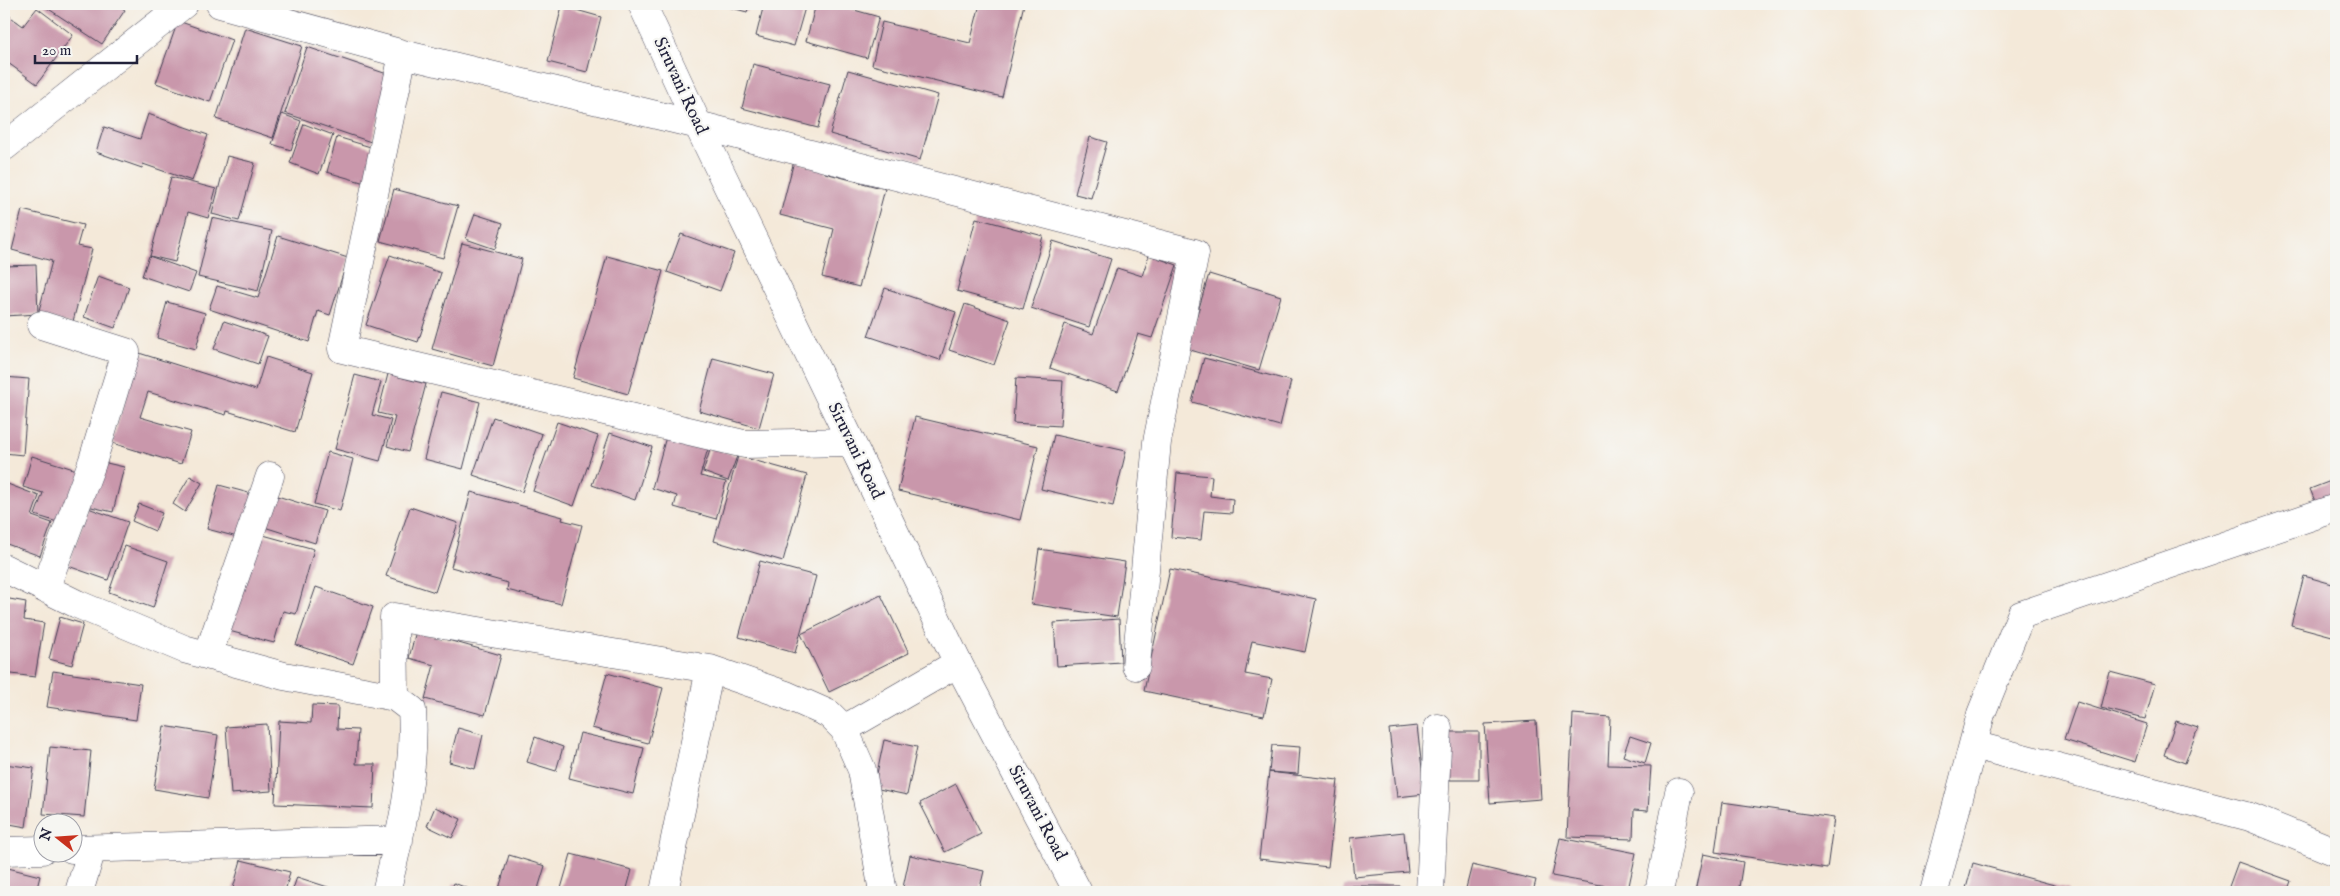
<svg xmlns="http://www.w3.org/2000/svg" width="2340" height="896" viewBox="0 0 2340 896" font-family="'IM FELL English',serif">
	<rect width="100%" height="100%" fill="#f6f6f2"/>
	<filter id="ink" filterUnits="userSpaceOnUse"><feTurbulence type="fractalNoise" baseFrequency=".02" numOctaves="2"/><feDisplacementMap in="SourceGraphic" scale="10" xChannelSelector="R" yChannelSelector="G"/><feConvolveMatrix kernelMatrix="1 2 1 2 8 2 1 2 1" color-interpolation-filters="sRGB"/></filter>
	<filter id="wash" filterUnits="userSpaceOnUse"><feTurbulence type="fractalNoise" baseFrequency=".0096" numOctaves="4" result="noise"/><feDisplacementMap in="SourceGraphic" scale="20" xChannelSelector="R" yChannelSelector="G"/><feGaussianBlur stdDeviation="1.12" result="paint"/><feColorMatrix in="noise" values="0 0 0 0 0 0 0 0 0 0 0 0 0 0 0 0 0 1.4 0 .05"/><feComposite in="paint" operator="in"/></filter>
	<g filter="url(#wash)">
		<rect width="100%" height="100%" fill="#f4e9d9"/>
		<g id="blocks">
			<!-- building -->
			<path fill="#c997ab" d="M41,4H116L125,10L102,44Z
				M717,4H750L747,12Z
				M764,4H806L794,46L756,36Z
				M816,4H833L879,17L867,58L806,41Z
				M980,4H1024L1002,97L872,65L882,22L970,43Z
				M562,6L601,17L587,72L548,62Z
				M37,8L73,35L37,84L4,60V12L23,26Z
				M178,21L232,40L210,102L156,83Z
				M245,28L302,46L273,138L216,119Z
				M307,47L393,76L371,142L285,113Z
				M753,64L830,84L818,128L742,108Z
				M848,70L938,95L920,160L830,134Z
				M148,114L208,135L192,181L143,164L142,168L96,152L104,127L140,139Z
				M282,114L301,121L291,150L272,144Z
				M304,124L333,135L319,174L290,163Z
				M337,137L374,148L365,183L327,172Z
				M1090,137L1107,142L1091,198L1075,194Z
				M227,156L255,163L239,221L212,214Z
				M794,161L825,169V173L885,189L859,287L822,277L834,229L780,215Z
				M171,177L216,189L208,218L188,212L175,262L150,256Z
				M394,189L458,206L443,258L380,241Z
				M22,210L83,225L77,246L92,249L72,325L38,314L4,316V266L36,265L38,314L52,261L12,250Z
				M475,214L503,223L495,249L466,239Z
				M212,218L272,231L258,291L198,277Z
				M976,218L1043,236L1023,309L957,291Z
				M681,234L734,253L720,291L667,272Z
				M278,236L348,258L330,315L318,311L309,342L209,309L217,286L258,298Z
				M1053,241L1111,259L1089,327L1031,308Z
				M462,243L522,259L493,366L432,349Z
				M390,255L441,273L418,342L366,325Z
				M1149,255L1177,265L1152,338L1138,334L1118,391L1050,368L1065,324L1093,334L1117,268L1142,276Z
				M149,256L196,273L189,292L142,276Z
				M607,256L663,271L628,394L573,378Z
				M1209,274L1281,296L1259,370L1187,349Z
				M98,276L129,287L115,328L84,317Z
				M885,288L956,312L940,360L868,336Z
				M167,302L205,313L196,349L157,338Z
				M965,304L1010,320L994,365L949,350Z
				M224,321L268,336L258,364L214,349Z
				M139,353L256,390L266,357L313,372L295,432L227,411L226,415L148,392L140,417L191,432L181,464L112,443Z
				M713,358L774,374L759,428L699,411Z
				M1204,358L1291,381L1280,426L1192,402Z
				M388,374L426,384L408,452L387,446L395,417L378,413Z
				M355,375L381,382L372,415L391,420L380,461L335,449Z
				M4,377L29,379L23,455L4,453Z
				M1016,378L1063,381L1060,426L1013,423Z
				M441,392L480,402L463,469L424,459Z
				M493,417L542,434L522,492L473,475Z
				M915,417L1038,446L1020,520L898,491Z
				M557,422L598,436L574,506L533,491Z
				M610,433L652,447L635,500L592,485Z
				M667,433L709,445L700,476L726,482L716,519L674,507L677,496L652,488Z
				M1054,435L1126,451L1113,506L1041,489Z
				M711,447L737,456L728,481L703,472Z
				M328,452L353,459L340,511L314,504Z
				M32,456L83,472L67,525L35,515L43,493L23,487Z
				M738,456L807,475L783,561L714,541Z
				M98,461L124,467L113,512L87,506Z
				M1177,473L1212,476L1210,496L1233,499L1232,513L1204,511L1201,540L1171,537Z
				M190,476L202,483L185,512L173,504Z
				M2336,479V504L2319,511L2310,489Z
				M5,483L39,496L32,516L52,523L40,556L4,543Z
				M219,485L256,495L245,539L207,529Z
				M471,492L563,517L562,520L582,525L561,604L507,590L508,583L451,567Z
				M271,494L325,511L315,543L261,526Z
				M139,504L162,513L155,531L132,521Z
				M410,507L458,523L435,592L386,576Z
				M88,508L128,522L108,580L68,566Z
				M256,533L314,549L296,614L283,611L274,643L229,631Z
				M125,546L168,561L153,608L109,592Z
				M1039,549L1125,562L1117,617L1031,604Z
				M760,561L816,576L795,653L739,637Z
				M1170,569L1316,599L1305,652L1252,641L1245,674L1272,679L1264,716L1144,691Z
				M2304,576L2336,585V637L2291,625Z
				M316,587L373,607L353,664L296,645Z
				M881,595L909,653L829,692L801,634Z
				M4,598L26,602L24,620L44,623L35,677L4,673Z
				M60,617L83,624L72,665L49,659Z
				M1119,619L1121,662L1057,666L1054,623Z
				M416,631L501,655L485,715L425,699L434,665L409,658Z
				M53,671L141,684L136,720L47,707Z
				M2110,672L2155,684L2145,719L2101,708Z
				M607,673L663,688L648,743L592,728Z
				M2077,702L2147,724L2135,762L2064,740Z
				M312,705L338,706L337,729L358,730L356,764H375L373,808L275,804L279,721L311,723Z
				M1573,714L1610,717L1608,765L1651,766L1648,811L1634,810L1633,839L1567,837Z
				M1536,721L1541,799L1490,803L1485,724Z
				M2176,721L2198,728L2185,763L2164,755Z
				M267,724L271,791L231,794L226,727Z
				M164,726L218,735L208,798L154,789Z
				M1417,726L1425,794L1397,797L1389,729Z
				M458,728L483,735L475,769L449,762Z
				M1448,732H1479V780H1450Z
				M580,733L644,748L633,794L569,778Z
				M1630,736L1651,743L1645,763L1623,756Z
				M535,737L563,747L556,771L527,762Z
				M884,740L917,747L907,795L874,788Z
				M1272,745L1300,747L1298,774L1269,772Z
				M50,747L91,751L84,817L43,814Z
				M4,764L34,768L26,827L4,823Z
				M1269,772L1338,780L1328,867L1259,859Z
				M956,784L981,834L945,852L920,803Z
				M1722,802L1834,818L1827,869L1715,852Z
				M435,807L461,819L452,838L427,826Z
				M1404,832L1408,872L1354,877L1350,838Z
				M1560,838L1636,853L1628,890L1552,876Z
				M571,854L632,870L626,892H560Z
				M1703,854L1743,862L1739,887L1758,892H1695Z
				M509,855L545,866L537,892H498Z
				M910,855L984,871L979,892H902Z
				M241,860L290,872L285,892H232Z
				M2238,862L2291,881L2287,892H2227Z
				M1973,863L2069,889L2068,892H1965Z
				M1472,865L1536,880L1533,892H1465Z
				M4,867L40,876L36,892H4Z
				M297,877L343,892H292Z
				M454,883L477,892H450Z
				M1344,886H1400V892H1344Z"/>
		</g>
	</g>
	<g filter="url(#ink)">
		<use href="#blocks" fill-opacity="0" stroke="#424053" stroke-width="1"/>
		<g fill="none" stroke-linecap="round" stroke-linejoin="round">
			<defs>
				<path id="street" d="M220,4L403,54L698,125L1195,253L1157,442L1136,666
					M403,54L342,349L744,444L850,442
					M4,147L184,4
					M41,325L126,352L92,463L45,589
					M4,568L77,604L184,649L284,676L395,697L412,710C416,770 401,833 386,892
					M208,655L270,476
					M395,697L394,617L710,669L786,695L829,714L844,729
					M1973,745L2250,817L2336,852
					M72,849L399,840
					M4,851L42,850
					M79,892L92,849
					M664,892L710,669
					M883,892L862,770L844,729L958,663
					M1430,892L1438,728
					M1659,892L1679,792
					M1934,892L1981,714L2021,615L2336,508"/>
				<path id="secondary" d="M642,4L698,125L958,663L1078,892"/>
			</defs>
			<!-- street casing -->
			<use href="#street" stroke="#424053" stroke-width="29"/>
			<!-- secondary casing -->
			<use href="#secondary" stroke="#424053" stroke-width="29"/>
			<!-- street -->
			<use href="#street" stroke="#fff" stroke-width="28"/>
			<!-- secondary -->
			<use href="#secondary" stroke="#fff" stroke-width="28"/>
		</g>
	</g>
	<g text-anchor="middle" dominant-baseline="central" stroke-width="4.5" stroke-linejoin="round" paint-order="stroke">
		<!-- street labels -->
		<g font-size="18" fill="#22223b" stroke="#f6f6f2">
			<text transform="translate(680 86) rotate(65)">Siruvani Road</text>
			<text transform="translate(855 451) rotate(64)">Siruvani Road</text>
			<text transform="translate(1037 813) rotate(62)">Siruvani Road</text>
		</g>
	</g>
	<!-- margin -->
	<rect width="2340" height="896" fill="none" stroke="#f6f6f2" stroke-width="20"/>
	<!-- north arrow -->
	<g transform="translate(58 838) rotate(287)"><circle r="24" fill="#f6f6f2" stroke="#a1a1a9"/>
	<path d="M0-4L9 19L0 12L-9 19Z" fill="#c8321e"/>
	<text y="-8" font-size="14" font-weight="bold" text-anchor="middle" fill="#22223b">N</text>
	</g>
	<!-- scale -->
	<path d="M35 55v8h102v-8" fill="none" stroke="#22223b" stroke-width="2.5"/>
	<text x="42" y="55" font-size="15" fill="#22223b" stroke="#f6f6f2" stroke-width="4" paint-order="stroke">20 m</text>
</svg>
